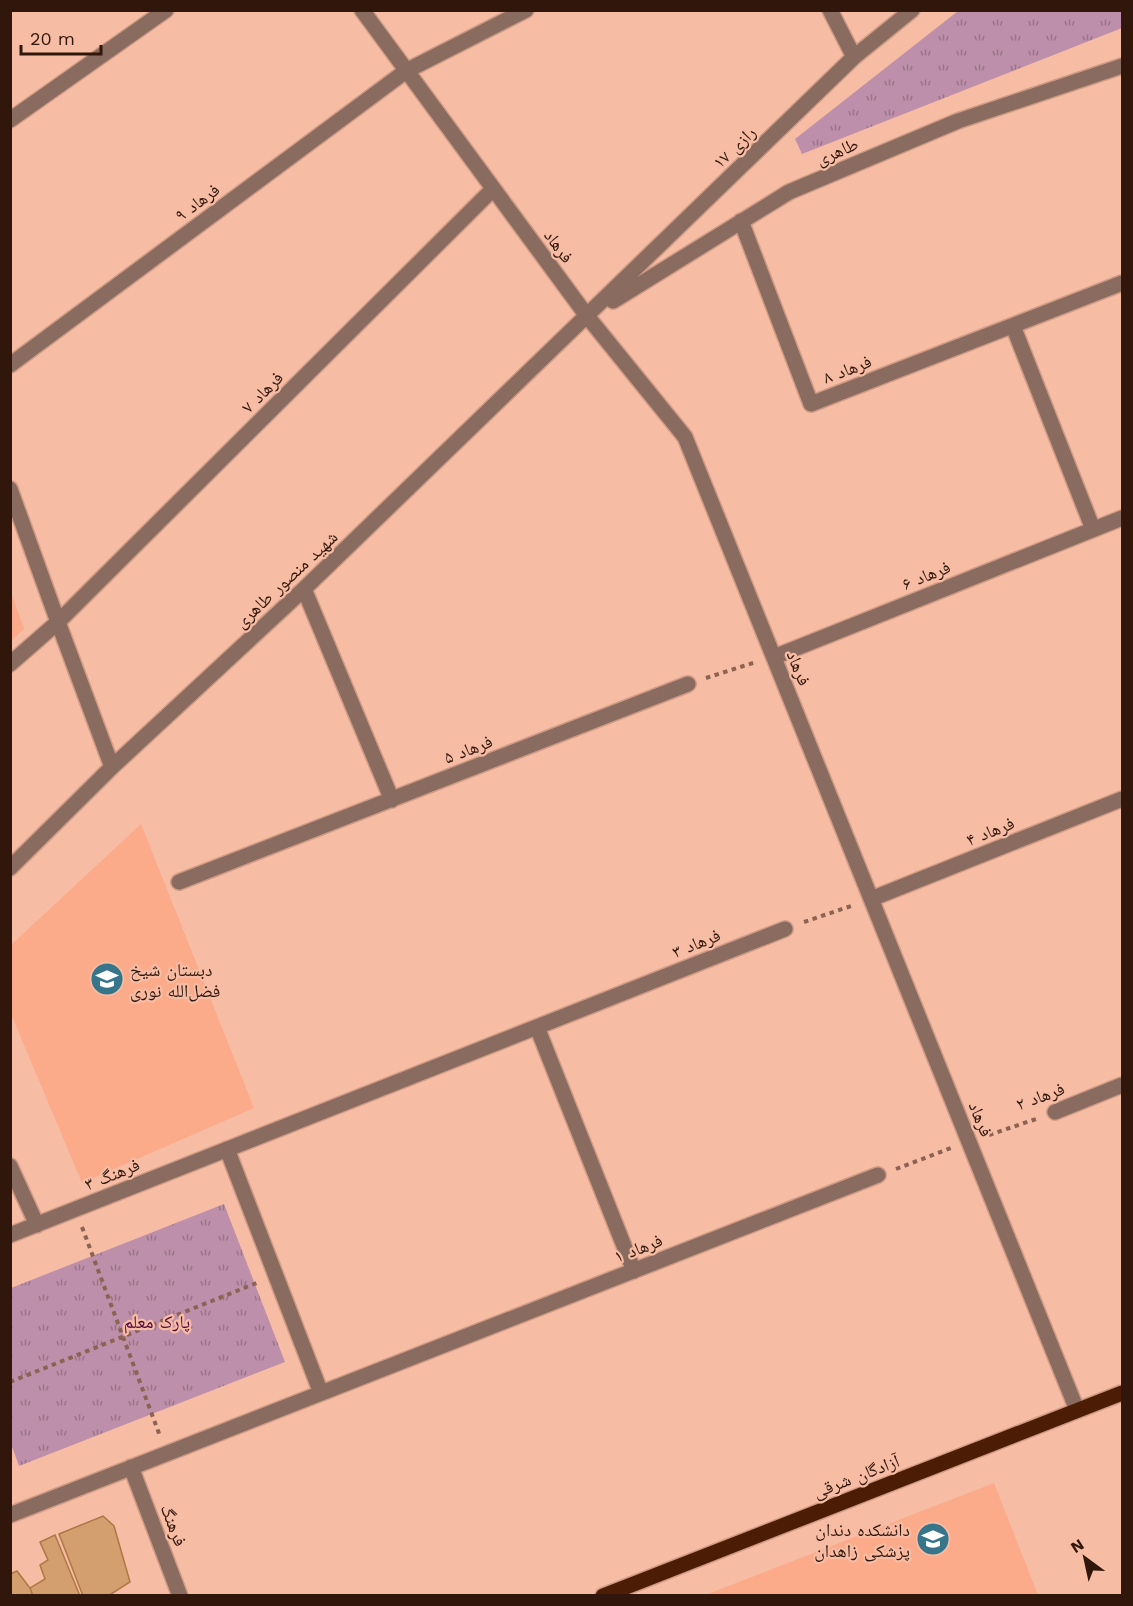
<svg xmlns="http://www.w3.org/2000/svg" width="1133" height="1606" viewBox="0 0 1133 1606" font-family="'Work Sans','Noto Naskh Arabic',sans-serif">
	<defs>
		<pattern id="park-tufts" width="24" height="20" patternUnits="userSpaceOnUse" patternTransform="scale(1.5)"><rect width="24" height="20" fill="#be8faa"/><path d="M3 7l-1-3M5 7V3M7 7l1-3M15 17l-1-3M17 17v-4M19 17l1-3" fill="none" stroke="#9b7489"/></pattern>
	</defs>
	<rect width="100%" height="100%" fill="#f7bca4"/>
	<!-- built -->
	<path fill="#fbab89" d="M11,592L24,629L11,641H10Z
		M141,824L254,1108L82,1183L11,1014V945Z
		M994,1483L1038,1595H705Z"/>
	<!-- park -->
	<path fill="url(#park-tufts)" d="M958,11H1122V28L802,154L795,139Z
		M224,1204L285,1362L19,1466L11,1444V1288Z"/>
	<!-- building -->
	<path fill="#d39f6f" stroke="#ae7845" stroke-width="1.5" d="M103,1516L114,1526L130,1582L108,1596H83L59,1534Z
		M55,1535L80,1596H33L30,1588L45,1579L40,1565L48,1560L40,1542Z
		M17,1571L30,1588L33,1596H10V1574Z"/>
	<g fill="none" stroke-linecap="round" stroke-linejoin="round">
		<defs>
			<path id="minor" d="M362,10L587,316L685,437L1077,1410
				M830,10L854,57
				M10,120L166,10
				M741,221L811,404L1122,283
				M613,301L789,192L958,121L1122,66
				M1013,326L1093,529
				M10,365L406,71L526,10
				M10,489L58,622L112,767
				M304,589L392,800
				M774,657L1122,518
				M10,664L58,622L493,189
				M10,868L112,767L304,589L854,57L912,10
				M179,882L688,684
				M871,899L1122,799
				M537,1027L634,1271
				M1055,1112L1122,1085
				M227,1149L321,1393
				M10,1166L37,1225
				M10,1235L785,929
				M131,1467L180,1596
				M10,1515L878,1175"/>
			<path id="major" d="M603,1596L1122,1393"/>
		</defs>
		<!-- minor casing -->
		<use href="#minor" stroke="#cf9b85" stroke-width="18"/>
		<!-- major casing -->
		<use href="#major" stroke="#cf9b85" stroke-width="18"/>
		<!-- path -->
		<path stroke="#8c6352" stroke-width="4" stroke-dasharray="4.5 4.5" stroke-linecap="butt" d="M706,678L756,662
			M804,922L854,905
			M989,1135L1036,1119
			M896,1169L951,1148
			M82,1227L160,1436
			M10,1382L259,1282"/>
		<!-- minor -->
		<use href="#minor" stroke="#896b5f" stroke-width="15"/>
		<!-- major -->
		<use href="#major" stroke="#4d1c05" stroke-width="15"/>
	</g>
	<!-- icons -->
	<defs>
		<symbol id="school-disc" viewBox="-11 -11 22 22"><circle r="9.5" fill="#36758a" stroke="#f7bca4"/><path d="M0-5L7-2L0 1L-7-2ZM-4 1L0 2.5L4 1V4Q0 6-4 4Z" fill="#fff"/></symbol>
		<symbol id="university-disc" viewBox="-11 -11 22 22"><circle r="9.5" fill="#36758a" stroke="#f7bca4"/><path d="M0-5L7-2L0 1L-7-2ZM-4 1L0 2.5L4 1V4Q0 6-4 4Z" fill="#fff"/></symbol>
	</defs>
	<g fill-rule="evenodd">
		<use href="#school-disc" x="88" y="960" width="38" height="38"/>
		<use href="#university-disc" x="914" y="1520" width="38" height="38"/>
	</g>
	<g text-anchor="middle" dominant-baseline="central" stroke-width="4.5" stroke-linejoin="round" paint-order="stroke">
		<!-- street labels -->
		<g font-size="18" fill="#31170b" stroke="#f7bca4">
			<text transform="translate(734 147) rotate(-44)">رازی ۱۷</text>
			<text transform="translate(837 151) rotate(-23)">طاهری</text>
			<text transform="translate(197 202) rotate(-37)">فرهاد ۹</text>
			<text transform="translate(559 246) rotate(54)">فرهاد</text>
			<text transform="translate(847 369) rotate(-21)">فرهاد ۸</text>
			<text transform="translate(262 392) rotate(-45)">فرهاد ۷</text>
			<text transform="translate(926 575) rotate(-22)">فرهاد ۶</text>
			<text transform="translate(286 579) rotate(-43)">شهید منصور طاهری</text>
			<text transform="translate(799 668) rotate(68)">فرهاد</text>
			<text transform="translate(468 749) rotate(-21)">فرهاد ۵</text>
			<text transform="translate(990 831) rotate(-22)">فرهاد ۴</text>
			<text transform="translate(696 943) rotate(-22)">فرهاد ۳</text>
			<text transform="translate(1040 1096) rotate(-20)">فرهاد ۲</text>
			<text transform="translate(981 1119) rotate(68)">فرهاد</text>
			<text transform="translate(112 1174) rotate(-22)">فرهنگ ۳</text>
			<text transform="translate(638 1248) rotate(-21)">فرهاد ۱</text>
			<text transform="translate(856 1476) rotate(-21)">آزادگان شرقی</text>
			<text transform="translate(174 1525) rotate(69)">فرهنگ</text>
		</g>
		<!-- poi labels -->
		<g font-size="18" fill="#31170b" stroke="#f7bca4" text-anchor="start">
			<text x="130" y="969">دبستان شیخ<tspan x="130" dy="21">فضل‌الله نوری</tspan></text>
			<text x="910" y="1529" text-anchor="end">دانشکده دندان<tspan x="910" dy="21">پزشکی زاهدان</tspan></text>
		</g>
		<!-- park labels -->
		<g font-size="18" fill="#540a3e" stroke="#f7bca4">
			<text x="157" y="1321">پارک معلم</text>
		</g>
	</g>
	<!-- border -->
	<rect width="1133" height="1606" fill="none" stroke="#31170b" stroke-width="24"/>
	<!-- north arrow -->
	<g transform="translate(1085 1558) rotate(327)" stroke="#f7bca4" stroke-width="4.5" paint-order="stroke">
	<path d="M0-4.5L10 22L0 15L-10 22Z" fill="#31170b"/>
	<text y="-9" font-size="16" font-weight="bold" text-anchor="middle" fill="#31170b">N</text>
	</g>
	<!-- scale -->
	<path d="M21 45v9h80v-9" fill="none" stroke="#31170b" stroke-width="3"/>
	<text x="30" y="45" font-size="18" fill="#31170b" stroke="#f7bca4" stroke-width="4.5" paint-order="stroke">20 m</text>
</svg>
